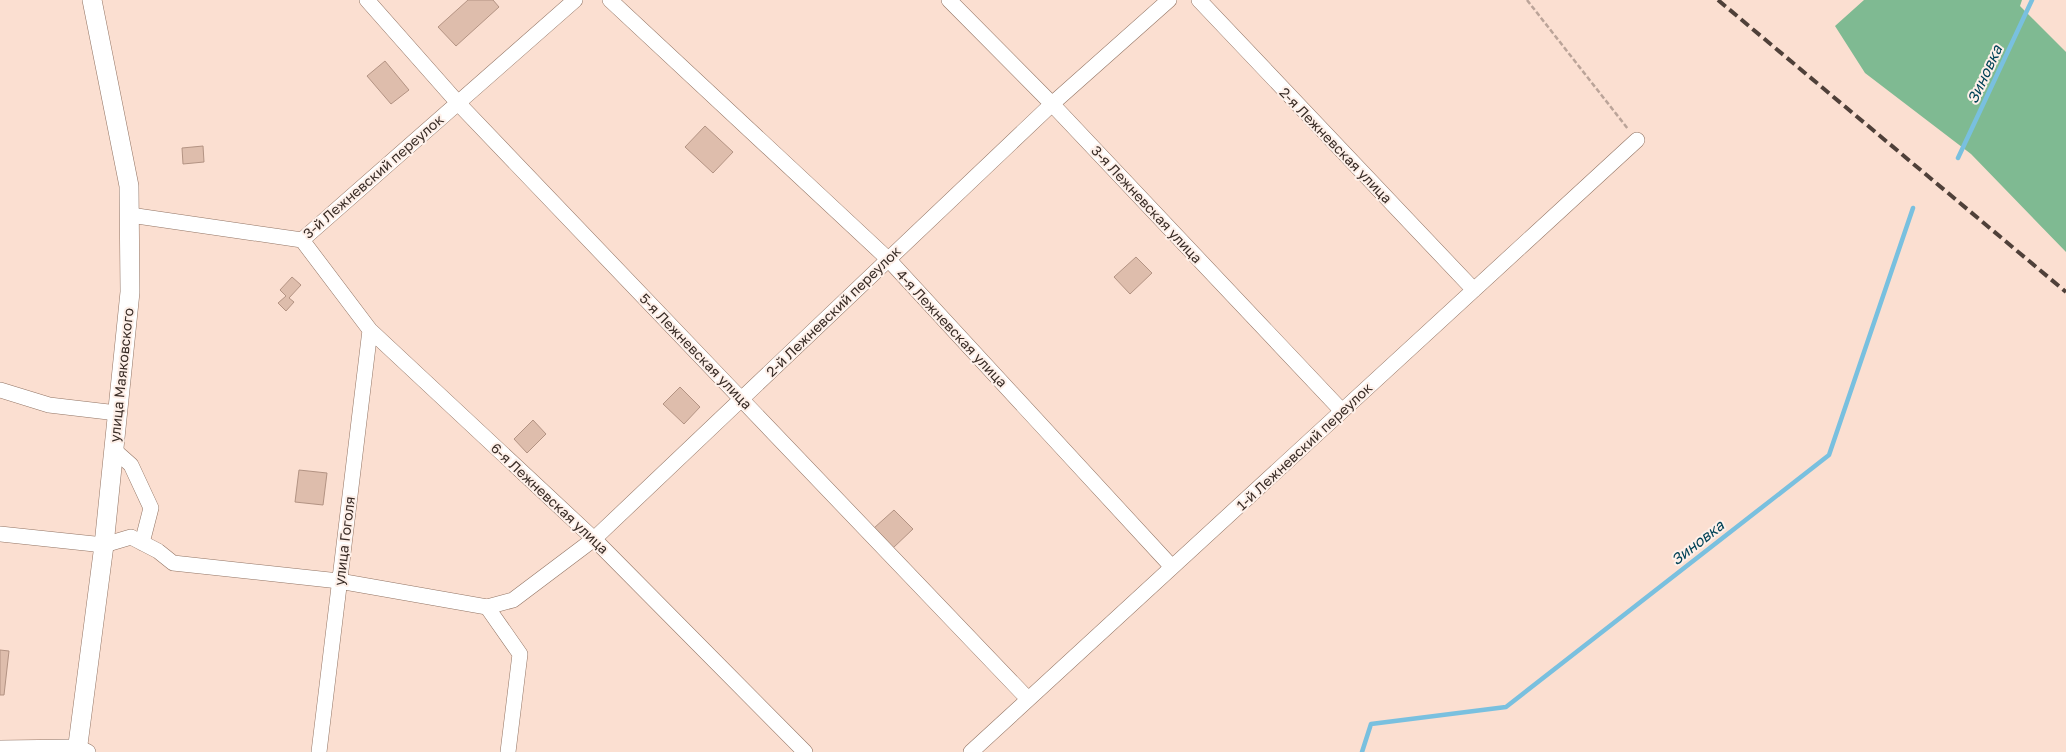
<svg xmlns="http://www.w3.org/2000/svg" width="2066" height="752" viewBox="0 0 2066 752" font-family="'Golos Text',sans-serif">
	<rect width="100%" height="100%" fill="#fbdfd1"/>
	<!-- forest -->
	<path fill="#7fba92" d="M1864,0H2022L2020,6L2066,52V252L1971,154L1865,73L1835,26Z"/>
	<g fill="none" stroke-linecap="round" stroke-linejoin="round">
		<!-- stream -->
		<path stroke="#79c0df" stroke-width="4.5" d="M1958,158L2032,0
			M1362,752L1371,724L1506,707L1829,455L1913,208"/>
	</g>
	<!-- building -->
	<path fill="#debdac" stroke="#b39383" d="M468,0H493L499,7L456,46L438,27Z
		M385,61L409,90L391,104L367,76Z
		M705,126L733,152L713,173L685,147Z
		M203,146L204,162L183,164L182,148Z
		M1136,257L1152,273L1130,294L1114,277Z
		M292,277L301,285L289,298L294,302L286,311L278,303L286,296L280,290Z
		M680,387L700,407L684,424L663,404Z
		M533,420L546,434L527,453L514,439Z
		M299,470L327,473L323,505L295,502Z
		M894,510L913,529L893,548L874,528Z
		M0,650L9,651L4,695H0Z"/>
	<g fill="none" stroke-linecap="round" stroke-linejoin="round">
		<defs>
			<path id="minor" d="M367,0L458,103L1028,699
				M610,0L888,259L1172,567
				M949,0L1052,104L1342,411
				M1199,0L1474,290
				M130,215L302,240L575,0
				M302,240L370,330L594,539L805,752
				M0,390L49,405L117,413
				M113,449L131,465L151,508L142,543
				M0,534L104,545L131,537L158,551L173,563L339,581L487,607L513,600L594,539L1052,104L1169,0
				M487,607L520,654L508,752
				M0,748L78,747L88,752
				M319,752L370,330
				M971,752L1637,140"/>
			<path id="major" d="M77,752L104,545L130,292L129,186L92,0"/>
		</defs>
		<!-- minor casing -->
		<use href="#minor" stroke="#927464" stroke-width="16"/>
		<!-- major casing -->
		<use href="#major" stroke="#927464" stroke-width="20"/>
		<!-- path -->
		<path stroke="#bba499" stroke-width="2.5" stroke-dasharray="5 2.5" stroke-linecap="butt" d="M1527,0L1628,129"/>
		<!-- minor -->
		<use href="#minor" stroke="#fff" stroke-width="15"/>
		<!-- major -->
		<use href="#major" stroke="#fff" stroke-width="19"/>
		<!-- rail -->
		<path stroke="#4f4039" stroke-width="4" stroke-dasharray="10 5" stroke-linecap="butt" d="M1718,0L2066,292"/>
	</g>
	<g text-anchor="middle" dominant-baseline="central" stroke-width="4" stroke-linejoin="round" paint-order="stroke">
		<!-- street labels -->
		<g font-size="14" fill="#392c26" stroke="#fef0e9">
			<text transform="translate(1336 145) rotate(46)">2-я Лежневская улица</text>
			<text transform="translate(373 176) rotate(-41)">3-й Лежневский переулок</text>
			<text transform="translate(1147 204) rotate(47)">3-я Лежневская улица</text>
			<text transform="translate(833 311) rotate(-44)">2-й Лежневский переулок</text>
			<text transform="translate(952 328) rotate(47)">4-я Лежневская улица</text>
			<text transform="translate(696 351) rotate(46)">5-я Лежневская улица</text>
			<text transform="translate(121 375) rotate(-84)">улица Маяковского</text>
			<text transform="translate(1304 446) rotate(-43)">1-й Лежневский переулок</text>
			<text transform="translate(550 498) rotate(43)">6-я Лежневская улица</text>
			<text transform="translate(344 541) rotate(-83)">улица Гоголя</text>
		</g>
		<!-- water labels -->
		<g font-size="15" font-style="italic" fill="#014257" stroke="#fef0e9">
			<text transform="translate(1984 74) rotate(-65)">Зиновка</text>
			<text transform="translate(1697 542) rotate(-38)">Зиновка</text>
		</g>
	</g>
</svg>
